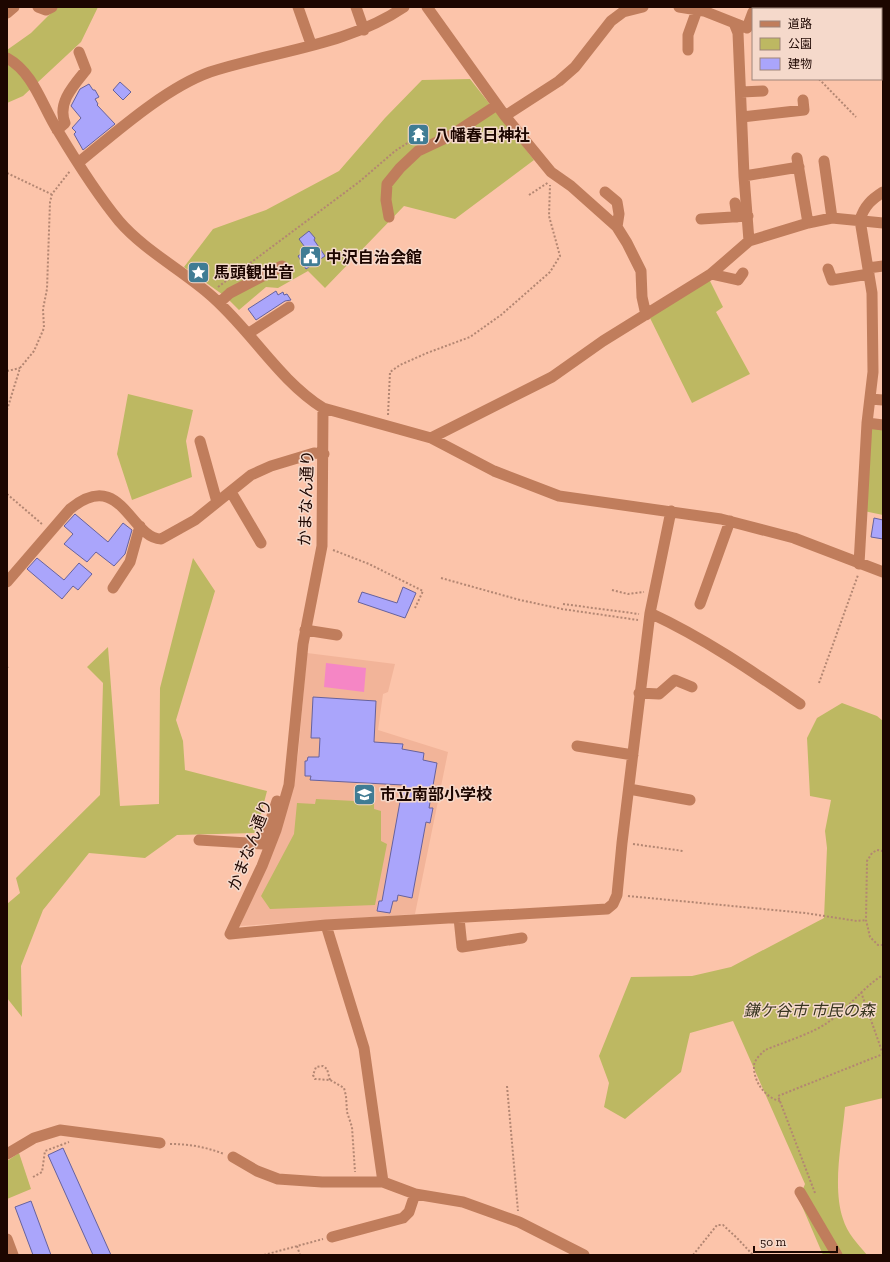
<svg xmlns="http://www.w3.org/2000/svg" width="890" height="1262" viewBox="0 0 890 1262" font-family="'Zilla Slab','Noto Sans JP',serif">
	<rect width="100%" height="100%" fill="#fcc4aa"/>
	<!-- built -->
	<path fill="#f2b499" d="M307,653L395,664L388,692L383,694L378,730L448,752L415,914L240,926L281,831L298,756Z"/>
	<!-- green -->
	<path fill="#bdb862" d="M57,7H98L81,42L23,96L7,103V50L31,33Z
		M470,79L534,160L455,219L404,206L325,288L308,271L278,288L266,287L239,310L226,297L184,267L213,229L266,210L339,171L385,118L422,80Z
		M709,279L723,307L716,312L750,374L692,403L649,316Z
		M128,394L193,410L186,441L192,477L132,500L117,454Z
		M869,427L883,428V515L864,511Z
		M193,558L215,591L176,720L183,741L185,770L267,791L256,833L177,835L145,858L89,853L43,910L21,966L22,1017L7,998V904L20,893L16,878L100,795L103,683L87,667L108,647L120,806L159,804L160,688Z
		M842,703L877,716L883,721V1098L845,1107C842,1142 832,1186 843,1219C847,1233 858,1244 867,1255H823L799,1199L805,1184L733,1021L690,1033L681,1072L625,1119L604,1107L609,1083L599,1056L631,977L692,976L731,967L824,918L827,848L825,831L831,800L810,796L807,738L817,718Z
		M316,799L374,802V809L381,811V841L387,844L375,905L270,909L261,896L294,834L297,803L315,804Z
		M19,1153L31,1189L7,1199V1161Z"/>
	<!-- water -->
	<path fill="#f586c5" d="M326,663L366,668L364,692L324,687Z"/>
	<!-- building -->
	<path fill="#aaa5fb" stroke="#66629d" d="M120,82L131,92L123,100L113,90Z
		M89,84L93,90H95L99,97L95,99L98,104L97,105L115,124L83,150L74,134L76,132L72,128L81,118L71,106L80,89Z
		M309,231L315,238L314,240L325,256L306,269L298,256L307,250L299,239Z
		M276,291L278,295L283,292L284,295L287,294L291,300L285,301L256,320L248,309Z
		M75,514L108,542L123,523L132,530L125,554L114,566L96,552L87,562L64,544L73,534L64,526Z
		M874,518L883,520V539L871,537Z
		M37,558L64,580L79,563L92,574L78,590L73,586L62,599L27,569Z
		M403,587L416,593L405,618L358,602L362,592L397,603Z
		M313,697L376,701L374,742L403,744L402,749L424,753L423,760L437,763L429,808H433L430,823L426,822L412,898L398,895L397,901H393L390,913L377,911L379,901H382L403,785L310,780L311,776H305V761H307L308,757H319L320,738H311Z
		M63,1148L111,1255H93L48,1155Z
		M31,1201L51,1255H33L15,1207Z"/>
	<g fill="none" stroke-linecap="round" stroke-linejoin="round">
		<!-- path -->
		<path stroke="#b38672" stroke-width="2" stroke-dasharray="2 2" stroke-linecap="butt" d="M819,79L856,117
			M7,173L51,194
			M529,195L549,182
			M218,287L359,182L395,151L409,142
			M7,371L20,368
			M7,410L20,368L34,351L44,328L43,309L47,289L50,202L52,194L70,171
			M388,415L390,372L400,365L427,353L470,337L501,315L550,272L560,256L549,216L550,185
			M7,494L42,524
			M333,550L369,564L423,591L415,608
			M441,578L520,600L562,609L638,620
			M612,590L628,594L644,592
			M563,604L639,614
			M7,667L8,668
			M819,683L858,575
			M633,844L683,851
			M883,851L877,850L872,853L867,861L866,920L870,937L878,945H883
			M628,896L805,913L857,921L866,920
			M861,992L883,1054
			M330,1080L327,1069L323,1066L316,1067L313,1075L315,1079L330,1080L344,1088L346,1096L347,1112L352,1127L355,1172
			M507,1086L518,1211
			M780,1101C765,1098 753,1081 754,1065C755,1059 761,1054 765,1050C782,1043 813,1033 827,1023C848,1009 862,988 883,975
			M170,1144C189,1144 206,1147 224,1154
			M33,1177L42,1172L45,1151L69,1142
			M815,1193L778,1096L883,1054
			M297,1246L300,1255
			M264,1255L323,1239
			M693,1255L717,1225H723L737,1238L753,1255"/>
		<!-- minor -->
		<path stroke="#c07d5c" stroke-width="11" d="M38,7L46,10L52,7
			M298,7L311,44
			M356,7L364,30
			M427,7L505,116L551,172L571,186L617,227L627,243L641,271L642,297L646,315
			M679,7L704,11L747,28
			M770,9L772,7
			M7,13L14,7
			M734,23L738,33L744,176L749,241
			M747,28L753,12
			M688,50V35L697,10
			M7,58C34,73 42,106 58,131C76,161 96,193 119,221C143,249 180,269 208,293C250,328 277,379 323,408L431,438L494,471L559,496L721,519L794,538L883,572
			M741,92L763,91
			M505,116L559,81L575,67L611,21L623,12L643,7
			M742,117L804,110L803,100
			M57,130L65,123C57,103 73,86 86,70L79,52
			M797,158L808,223
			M824,161L832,218
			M78,163C115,133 165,88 210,72C274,51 347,46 404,7
			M744,176L799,167
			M605,192L617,202L619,214L617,227
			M735,203L737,217
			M389,217L386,200L387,184L400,168L418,151L450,136L497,105
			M701,219L748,216
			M868,268L883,266
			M828,269L832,280L869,274
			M711,274L738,280L743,273
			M219,303L230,293L282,266
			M249,333L289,307
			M870,399L883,400
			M323,408L322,546L303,644L289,785L276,830L262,866L230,934L326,925L607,909L613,904L617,895L622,843L650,613L671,511
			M867,423L883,425
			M431,438L552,377L603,341L711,274L749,241L808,223L832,218L883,223
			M200,441L217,502
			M231,492L261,543
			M859,564L867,423L873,372L872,293L860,220C864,206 872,199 883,192
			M7,582L70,509C121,467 130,538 161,539L195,520L251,475L271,466L314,453L324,454
			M113,588L130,562L140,526
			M700,604L730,521
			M650,613C704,638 752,671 800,704
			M305,630L337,635
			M639,693L659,694L675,680L692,687
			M577,746L633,755
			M629,789L690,800
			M199,840L263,844L277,801
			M459,918L462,947L522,938
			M326,925L364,1048L383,1182
			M7,1154L34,1138L60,1130L160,1143
			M233,1157L257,1171L278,1179L322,1182H383L415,1194L463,1202L519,1222L584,1255
			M800,1192L837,1255
			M332,1237L403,1218L409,1212L415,1194
			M7,1239L13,1255"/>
	</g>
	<!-- icons -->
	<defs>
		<symbol id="temple-square" viewBox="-11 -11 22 22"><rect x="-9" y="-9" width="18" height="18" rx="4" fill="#407c94" stroke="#f5d9cb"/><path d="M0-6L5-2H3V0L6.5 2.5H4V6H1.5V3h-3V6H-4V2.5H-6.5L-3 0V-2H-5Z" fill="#fff"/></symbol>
		<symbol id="civic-square" viewBox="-11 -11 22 22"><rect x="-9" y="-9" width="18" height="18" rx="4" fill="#407c94" stroke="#f5d9cb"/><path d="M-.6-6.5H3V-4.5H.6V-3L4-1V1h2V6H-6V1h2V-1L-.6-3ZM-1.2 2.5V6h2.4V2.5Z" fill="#fff"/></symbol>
		<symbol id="sight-square" viewBox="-11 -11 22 22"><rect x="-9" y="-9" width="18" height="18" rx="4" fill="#407c94" stroke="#f5d9cb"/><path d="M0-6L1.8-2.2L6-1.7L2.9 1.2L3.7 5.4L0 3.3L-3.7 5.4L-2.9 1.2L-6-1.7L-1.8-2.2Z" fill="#fff"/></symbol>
		<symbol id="school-square" viewBox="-11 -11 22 22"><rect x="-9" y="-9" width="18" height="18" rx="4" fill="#407c94" stroke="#f5d9cb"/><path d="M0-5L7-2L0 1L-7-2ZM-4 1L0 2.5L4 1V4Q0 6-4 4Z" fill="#fff"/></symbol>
	</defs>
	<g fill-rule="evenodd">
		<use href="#temple-square" x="406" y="122" width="25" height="25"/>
		<use href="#civic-square" x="298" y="244" width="25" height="25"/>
		<use href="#sight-square" x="186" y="260" width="25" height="25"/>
		<use href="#school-square" x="352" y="782" width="25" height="25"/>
	</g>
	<g text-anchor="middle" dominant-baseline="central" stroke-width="3" stroke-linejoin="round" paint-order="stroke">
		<!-- poi labels -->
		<g font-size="16" font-weight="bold" fill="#1d0600" stroke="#f5d9cb" text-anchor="start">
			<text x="434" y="135">八幡春日神社</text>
			<text x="326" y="257">中沢自治会館</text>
			<text x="214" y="272">馬頭観世音</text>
			<text x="380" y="794">市立南部小学校</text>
		</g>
		<!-- street labels -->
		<g font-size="16" fill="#1d0600" stroke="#f5d9cb">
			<text transform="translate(306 498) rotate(-88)">かまなん通り</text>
			<text transform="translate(250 845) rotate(-69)">かまなん通り</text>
		</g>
		<!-- park labels -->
		<g font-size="16" font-style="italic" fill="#37351f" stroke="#f5d9cb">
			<text x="809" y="1010">鎌ケ谷市 市民の森</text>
		</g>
	</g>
	<!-- border -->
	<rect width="890" height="1262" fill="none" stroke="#1d0600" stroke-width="16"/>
	<!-- legend -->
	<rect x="752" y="8" width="130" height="72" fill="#f5d9cb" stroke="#9f857a"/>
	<rect x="760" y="21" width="20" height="6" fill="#c07d5c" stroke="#9f857a"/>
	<text x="788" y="28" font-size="12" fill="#1d0600">道路</text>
	<rect x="760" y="38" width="20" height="12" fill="#bdb862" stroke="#9f857a"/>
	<text x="788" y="48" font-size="12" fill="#1d0600">公園</text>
	<rect x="760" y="58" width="20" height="12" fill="#aaa5fb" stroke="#9f857a"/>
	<text x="788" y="68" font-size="12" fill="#1d0600">建物</text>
	<!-- scale -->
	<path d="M754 1246v6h83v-6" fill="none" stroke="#1d0600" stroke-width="2"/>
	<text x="760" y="1246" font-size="12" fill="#1d0600" stroke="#f5d9cb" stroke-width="3" paint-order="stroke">50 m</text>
</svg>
